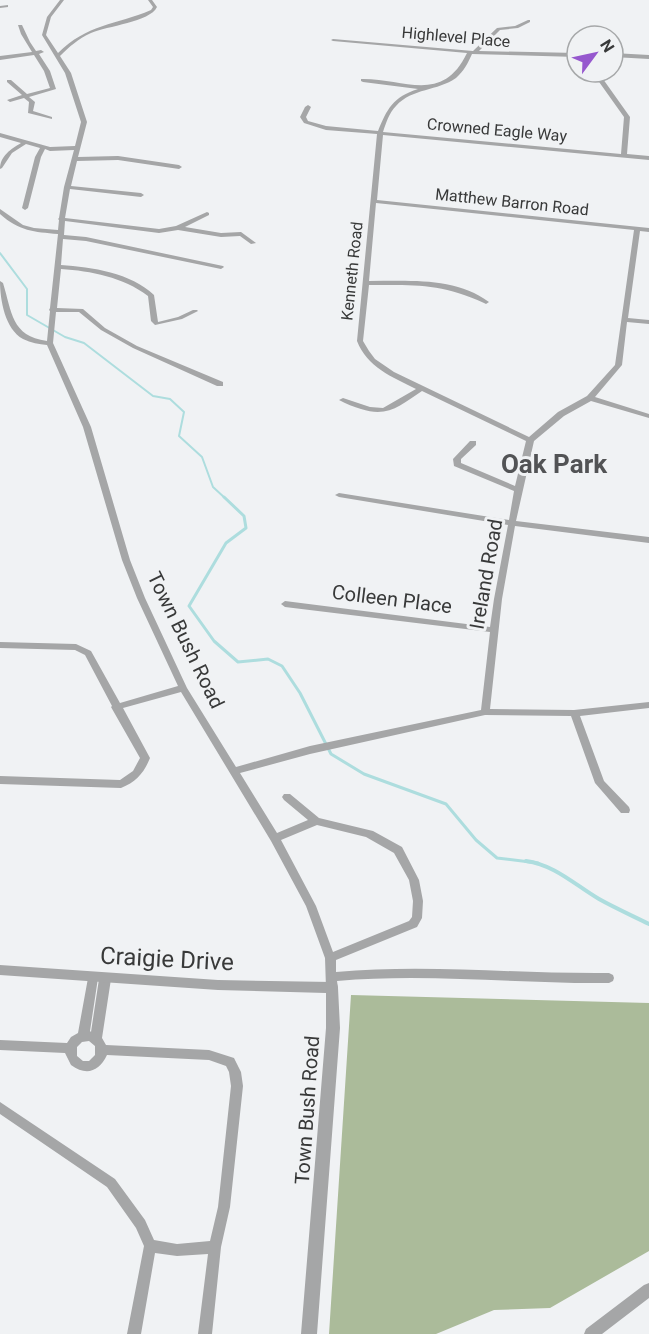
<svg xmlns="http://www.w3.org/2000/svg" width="649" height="1334" viewBox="0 0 649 1334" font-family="Roboto,sans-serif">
	<rect width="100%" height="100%" fill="#f0f2f4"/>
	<!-- forest -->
	<path fill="#abbb9a" d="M351,995L649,1003V1251L550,1308L494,1310L436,1334H329Z"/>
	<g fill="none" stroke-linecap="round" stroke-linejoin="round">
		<!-- stream-far2 -->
		<path stroke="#adddde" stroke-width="2" d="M0,253L27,289V315L65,337L84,343L153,396L170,399L184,412L179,436L202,457L213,487L226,499"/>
		<!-- stream-far1 -->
		<path stroke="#adddde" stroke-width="3" d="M224,497L244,516L246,528L226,543L189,606L214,641L238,662L268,659L282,666L300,693L331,754L364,774L446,804L476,840L497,858L538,863"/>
		<!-- stream -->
		<path stroke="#adddde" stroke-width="4" d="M526,861C555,865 575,885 599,899C615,908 633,916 649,924"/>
		<!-- minor -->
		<path fill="#a5a6a7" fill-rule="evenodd" d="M60,0H64L51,17L46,35L58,53C87,24 116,25 151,10L153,7L148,0H152L157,7C150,22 107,26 91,33C78,39 69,47 60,56L71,73L87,122L78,157L118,156L179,165L182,167L179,169L118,160L77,161L71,186L141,193L144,195L141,197L70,189L65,218L159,229L176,226L207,212L209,213V215L185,227L221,233L241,232L256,243L251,244L240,236L221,237L178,230L159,233L65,221L64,235L86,237L223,266L224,267L221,269L86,241L63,239L61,265C92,267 131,273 154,295L158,322L178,317L193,310H197L198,311L182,319L155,325L151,321L148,296C123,277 91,271 61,269L57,308L83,309L105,328L137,346L223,382V386H217L133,348L101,330L79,312H56L53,343L91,427L130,560L145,598L187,688L236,767L310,746L481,710L490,632L285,607L281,604L285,601L490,627L494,599L508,525L339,497L335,495L339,493L509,520L514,491L454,466L453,459L470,441H476V445L461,459V463L515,486L526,441L422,391C401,405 388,418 361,409C354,407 346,404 339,400L343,398L370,407L383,408L416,389C392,377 367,367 357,341L377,134L326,130L304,123L300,117L305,107L308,105L311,107L306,117L308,121L326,126L378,131C387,109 393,97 418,89L363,82L361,81V79C404,78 442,105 467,53L333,41L331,40L333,39L473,51L497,28L515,26L528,20H530V22L518,28L500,30L479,51L577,53V57L472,54C468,63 464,71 456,78C438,91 412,88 396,106C389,113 386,123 383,132L621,154L624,117L592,72H598L630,117L627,154L649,156V160L383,135L377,200L649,228V232L640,231L628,318L649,320V324L627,322L622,365L595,397L649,414V418L591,401L564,416L534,441L516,521L649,537V543L515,526L502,599L490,709L574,710L649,702V708L580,716L604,781L629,807L630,810L629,813H621L595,783L571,716L485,715L310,754L240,773L277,833L308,820L284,800L282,797L284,794H290L319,818L373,831L402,847L419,880L423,901L422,918L417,927L336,960V972C427,964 518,974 609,973L613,975L614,978L613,981L609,983C518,984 428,973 337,981L338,988L336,991L332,993L328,991L326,988L325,958L306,906L271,841L181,692L123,708L150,758C144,773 136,782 121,788L0,784V776L120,780L133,771L140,758L111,707L112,706L85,655L75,650L0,648V642L76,644L91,651L120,703L178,686L137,598L122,560L83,427L47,345C39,344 31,343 23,339C5,329 0,300 0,281L3,283C12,312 11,336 47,341L50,311L49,310L50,308L58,234C34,232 19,231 0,214V209L23,225L34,228L58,230L59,220L58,219L59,218L64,187L74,150L50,151L45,149L41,157L28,208L25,210L22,208L35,157L40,148L26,144L12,153L2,168L0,169C0,156 11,149 21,143L0,137V133L50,147L75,146L81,122L65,73L42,35L47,17ZM376,203L634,230L615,365L587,396L558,412L529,437L394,372L375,359L369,351L363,341L369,285C414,285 441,283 484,303L486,304L489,302C456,277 409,281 369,281ZM317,825L366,837L394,853L409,880L413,901L412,917L409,921L333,952L316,906L281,840Z
			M8,5V7L0,8V6Z
			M18,25H22L30,42L36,51L41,50L44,52L39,54L50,71L56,89L29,97L35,102L33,111L52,117V119L28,113L29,102L24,98L10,102L7,100L22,95L7,82V80H11L27,94L50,88L44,71L34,55L0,60V56L32,52L21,34Z
			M613,53L649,55V59L613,57Z
			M93,973L97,975L98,978L90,1031L91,1032L99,979L101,976L105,974L109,976L111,979L102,1038L106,1045L209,1050L234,1058L241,1072L243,1086L230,1207L221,1247L212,1334H198L208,1254L177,1256L155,1253L141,1334H127L144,1246L136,1228L107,1187L0,1114V1102L115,1179L145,1220L154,1240L177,1244L210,1241L218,1207L231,1086L229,1072L226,1066L209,1060L107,1055C99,1072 86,1076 71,1065L65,1053L0,1050V1040L67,1043L71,1037L78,1033L88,978L89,975ZM89,1041L95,1046V1055L89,1061H83L77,1056V1047L82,1042Z
			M649,1283V1298L602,1334H584L586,1329L644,1285Z"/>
		<!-- tertiary -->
		<path fill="#a5a6a7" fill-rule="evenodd" d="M0,965L218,980L332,982L337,984L338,988L340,1028L317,1334H301L326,1028V993L218,990L0,975Z"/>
	</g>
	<g text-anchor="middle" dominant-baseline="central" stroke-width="6" stroke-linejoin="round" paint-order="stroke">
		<!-- far-street labels -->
		<g font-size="16" fill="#383939" stroke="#f0f2f4">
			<text transform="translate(456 37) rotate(5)">Highlevel Place</text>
			<text transform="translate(497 130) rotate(5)">Crowned Eagle Way</text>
			<text transform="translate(512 202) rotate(6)">Matthew Barron Road</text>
			<text transform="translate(352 271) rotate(-84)">Kenneth Road</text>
		</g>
		<!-- street labels -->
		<g font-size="20" fill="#383939" stroke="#f0f2f4">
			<text transform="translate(486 574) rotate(-80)">Ireland Road</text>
			<text transform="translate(392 599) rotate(7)">Colleen Place</text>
			<text transform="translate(186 640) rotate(64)">Town Bush Road</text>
			<text transform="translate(307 1110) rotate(-86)">Town Bush Road</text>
		</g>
		<!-- near-street labels -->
		<g font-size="24" fill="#383939" stroke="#f0f2f4">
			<text transform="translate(167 959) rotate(3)">Craigie Drive</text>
		</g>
		<!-- district labels -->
		<g font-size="26" font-weight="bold" fill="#525355" stroke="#f0f2f4">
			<text x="554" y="464">Oak Park</text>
		</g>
	</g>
	<!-- north arrow -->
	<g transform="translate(595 54) rotate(57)"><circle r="28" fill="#f0f2f4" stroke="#a6a8a9" stroke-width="1.5"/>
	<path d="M0-4.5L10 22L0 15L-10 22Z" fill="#9658ce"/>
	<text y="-9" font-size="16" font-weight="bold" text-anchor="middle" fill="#383939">N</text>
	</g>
</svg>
